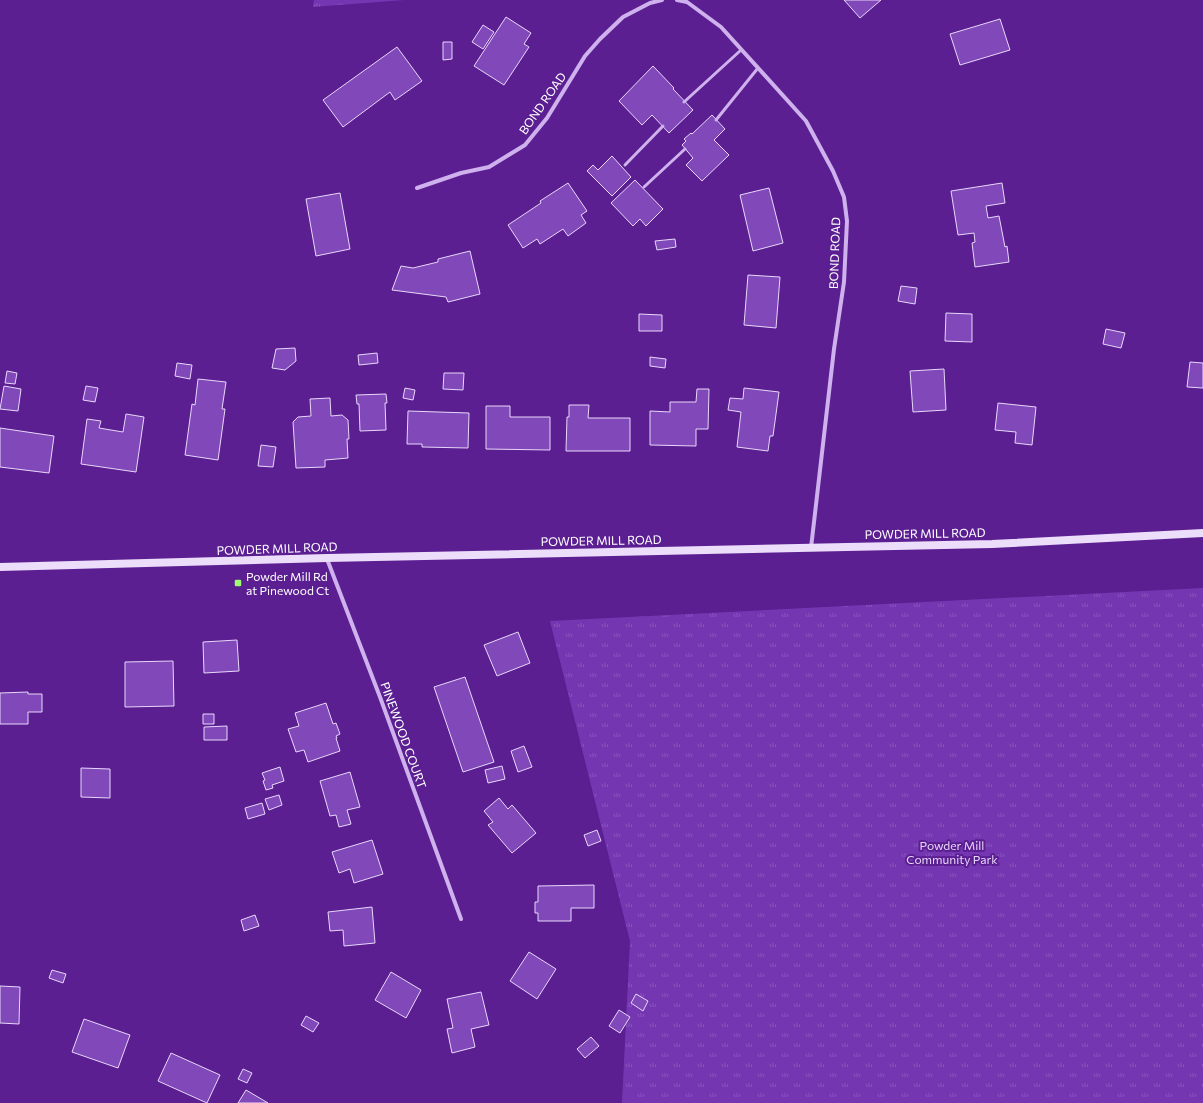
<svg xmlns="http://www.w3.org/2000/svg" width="1203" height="1103" viewBox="0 0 1203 1103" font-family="Commissioner,sans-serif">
	<defs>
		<pattern id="park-tufts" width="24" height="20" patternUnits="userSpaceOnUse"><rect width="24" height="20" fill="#7437b1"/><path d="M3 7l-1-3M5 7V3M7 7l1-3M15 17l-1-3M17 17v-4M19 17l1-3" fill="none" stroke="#8955bd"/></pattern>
	</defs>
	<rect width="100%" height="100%" fill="#5b1f92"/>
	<!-- park -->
	<path fill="url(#park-tufts)" d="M314,0H404L313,7Z
		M1203,588V1103H622L630,941L550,621Z"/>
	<!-- building -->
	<path fill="#8148b9" stroke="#e8d7fa" d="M844,0H881L860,18Z
		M506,17L531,33L524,44L529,47L504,85L474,66Z
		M1000,19L1010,50L960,65L950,34Z
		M483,25L494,32L483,49L472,42Z
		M443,42H452V59L443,60Z
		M397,47L422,81L395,100L390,92L343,127L323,100Z
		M653,66L674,88L673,89L693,110L669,133L652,115L642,125L619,101Z
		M712,115L725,129L714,140L729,155L702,181L686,165L693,158L682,145L686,141L684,139L691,133L692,134Z
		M612,156L631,177L612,196L587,171L593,165L598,170Z
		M635,180L663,209L646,226L640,219L633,226L611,203Z
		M568,183L587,211L581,215L586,223L568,236L563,229L540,244L537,239L523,248L508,225L541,203L540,201Z
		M1002,183L1005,203L986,206L988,218L999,216L1005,247L1007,246L1009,262L975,267L972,243L975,242L974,233L958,235L951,191Z
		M769,188L783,243L753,251L740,195Z
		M340,193L350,249L316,256L306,199Z
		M675,239L676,247L657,250L655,241Z
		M470,251L480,294L448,302L446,297L392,290L401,266L413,268L438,262V259Z
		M748,275L780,277L776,328L744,325Z
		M901,286L917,288L915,304L898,301Z
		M946,313L972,314V342L945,341Z
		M639,314L662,315V331H639Z
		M1106,329L1125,333L1121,348L1103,344Z
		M295,348L296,361L285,370L272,368L276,349Z
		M377,353L378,363L359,365L358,355Z
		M650,357L666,359L665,368L650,366Z
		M1190,362L1203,363V388L1187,387Z
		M177,363L192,365L190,379L175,376Z
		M944,369L946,410L913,412L910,371Z
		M7,371L17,373L15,384L5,383Z
		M444,373H464L463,390L443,389Z
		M198,379L226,382L222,409H225L218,460L185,455L192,404L195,405Z
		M4,386L21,389L18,411L0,409Z
		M86,386L98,388L95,402L83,400Z
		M405,388L415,390L413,400L403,398Z
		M744,388L779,392L773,436H770L768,451L737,447L741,412L728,410L730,398L743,399Z
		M697,389H709L708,429H696V446L650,445V411L670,412V402H696Z
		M386,394L387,403H385L386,430L360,431L359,404H357L356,395Z
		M330,398L331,416L342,415L348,420L349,439H347L348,458L325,460V467L296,468L293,422L298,417L311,416L310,399Z
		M998,403L1036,407L1032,445L1015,443L1016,432L995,430Z
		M569,405H589L588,418H630V451H566L567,417H569Z
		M486,406H510V417H550V450L486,449Z
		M408,411L469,413L468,448L422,447V444H407Z
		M126,414L144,417L136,472L81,464L87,419L101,421L99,428L123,432Z
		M0,428L54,436L49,473L0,467Z
		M261,445L276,447L273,467L258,466Z
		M518,632L530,663L497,676L484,645Z
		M237,640L239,671L204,673L203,642Z
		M173,661L174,706L125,707V662Z
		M465,677L494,762L463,772L434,687Z
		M28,692V694H42V712H28V724H0V693Z
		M326,703L333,724L336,723L340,734L336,736L337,738H336L340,751L308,762L304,750L296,752L288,729L299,726L295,713Z
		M203,714H214V724H203Z
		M227,726V740H204V727Z
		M524,746L532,767L518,772L511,751Z
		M502,766L505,779L488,783L485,770Z
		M280,767L284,781L272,785L273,788L266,790L263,781L265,780L262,773Z
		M81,768L110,769V798L81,797Z
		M350,772L360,807L347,810L351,824L339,827L336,815L330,816L320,781Z
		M279,795L282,805L269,810L265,799Z
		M499,798L508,809L512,805L536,833L512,853L488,825L493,822L484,811Z
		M262,803L265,814L248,819L245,808Z
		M597,830L601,841L588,846L584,835Z
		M372,840L383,874L354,883L350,869L339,873L332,852Z
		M594,885V908H571V921H538V913H535V902H538V886Z
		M372,907L375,943L344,946L343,930L330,931L328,912Z
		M255,915L259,926L244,931L241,920Z
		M529,952L556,969L537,999L510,981Z
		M52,970L66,974L63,983L49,978Z
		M391,972L421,990L406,1018L375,1000Z
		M0,986L20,987L19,1024L0,1023Z
		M481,992L489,1025L471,1029L475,1047L452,1053L447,1029L453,1028L447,999Z
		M636,994L648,1001L643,1011L631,1003Z
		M619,1010L630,1017L620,1033L609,1026Z
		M306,1016L319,1023L313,1032L301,1025Z
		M84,1019L130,1035L118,1068L72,1052Z
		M591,1037L599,1046L585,1058L577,1049Z
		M171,1053L220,1075L207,1103L158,1081Z
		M243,1069L252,1073L247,1083L238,1079Z
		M246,1090L268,1103H238Z"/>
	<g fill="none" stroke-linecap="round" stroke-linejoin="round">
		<!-- lane -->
		<path stroke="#cfb1ee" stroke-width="3" d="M684,102L741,50
			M716,120L758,68
			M625,165L663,126
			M644,187L685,149"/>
		<!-- street -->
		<path stroke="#cfb1ee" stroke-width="4" d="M677,0L687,2L721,27L806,121L833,171L844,197L847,221L844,282L834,349L811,548
			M417,188L461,173L489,167L525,145L547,118L585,56L600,39L623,17L650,3L662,0
			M327,559L380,697L461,919"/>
		<!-- secondary -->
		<path stroke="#ecddfa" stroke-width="8" d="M0,567L327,558L992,544L1203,533"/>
	</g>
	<!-- markers -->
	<rect fill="#9ffb71" stroke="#5b1f92" stroke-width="1.5" x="234" y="579" width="8" height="8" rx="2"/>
	<g text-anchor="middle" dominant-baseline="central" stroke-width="4" stroke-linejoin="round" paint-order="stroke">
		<!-- street labels -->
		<g font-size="12" fill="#fff" stroke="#5b1f92">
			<text transform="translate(542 103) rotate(-55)">BOND ROAD</text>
			<text transform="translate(834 253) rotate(-88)">BOND ROAD</text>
			<text transform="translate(925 533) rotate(-1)">POWDER MILL ROAD</text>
			<text transform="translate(601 540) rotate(-1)">POWDER MILL ROAD</text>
			<text transform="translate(277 548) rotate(-2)">POWDER MILL ROAD</text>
			<text transform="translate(404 735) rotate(70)">PINEWOOD COURT</text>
		</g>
		<!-- poi labels -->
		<g font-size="12" fill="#fff" stroke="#5b1f92" text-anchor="start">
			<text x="246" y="576">Powder Mill Rd<tspan x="246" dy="14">at Pinewood Ct</tspan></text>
		</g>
		<!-- park labels -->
		<g font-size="12" fill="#e8d7fa" stroke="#5b1f92">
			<text x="952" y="845">Powder Mill<tspan x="952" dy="14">Community Park</tspan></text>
		</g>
	</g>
</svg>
